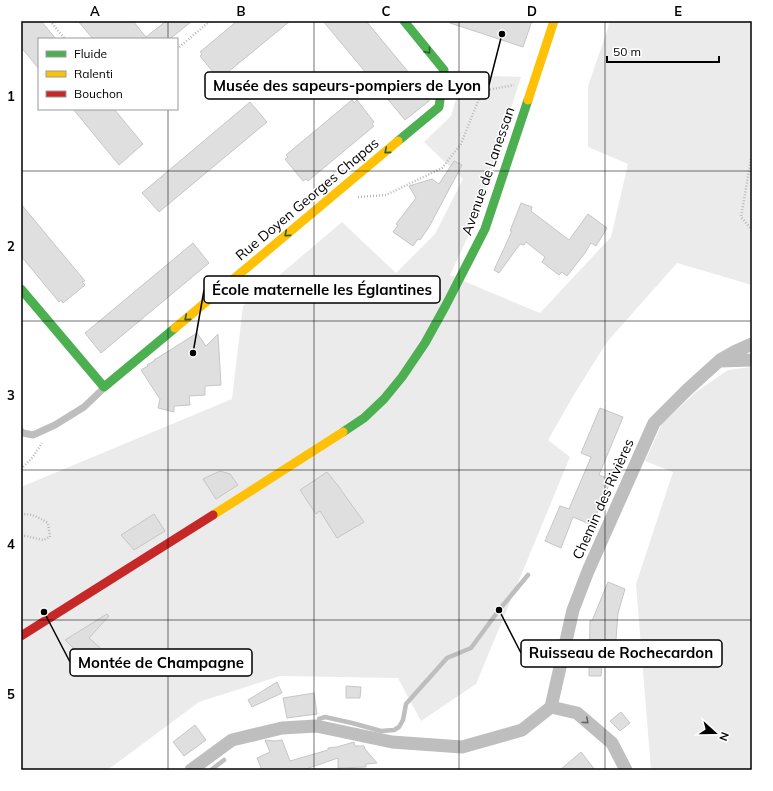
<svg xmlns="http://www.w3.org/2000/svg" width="773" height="791" viewBox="0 0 773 791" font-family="Mulish,sans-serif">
	<rect width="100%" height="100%" fill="#fff"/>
	<!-- green -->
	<path fill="#ebebeb" d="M609,21H752V285L677,263L607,342L575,393L548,440L570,457L476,684L421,721L398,678L280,676L199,702L113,766L106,770H21V487L232,399L243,306L342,222L396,273L435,234L463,179L424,142L451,116L463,75L521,77L474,224L450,275L487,291L540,313L611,237L628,164L588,147V86L608,28Z
		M752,367V770H651L636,584L673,472L645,461L662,424L696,392L728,370Z"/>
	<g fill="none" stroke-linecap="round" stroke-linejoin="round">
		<!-- stream -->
		<path stroke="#bebebe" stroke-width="4.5" d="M319,719L325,717L352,723L381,731L394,730L399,727L403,720L406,704L447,658L471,648L499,610L528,575
			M211,770L224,760"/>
	</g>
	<!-- building -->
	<path fill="#dfdfdf" stroke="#c6c6c6" d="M21,21H41L56,39H39V69L21,47Z
		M78,21H133L146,37L166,21H192L170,39H93Z
		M237,21H290L222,77L220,75L217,77L200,56L202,54L200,52Z
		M323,21H366L429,97V101L405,120Z
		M450,21H532L523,47L450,23Z
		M352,100L354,103L357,100L374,122L372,124L374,126L308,181L306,179L303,181L285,159L288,157L286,155Z
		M250,102L267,122L159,212L142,193Z
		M73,109H114L143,144L119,165Z
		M454,161L462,165L429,227L420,240L418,239L413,246L393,232L398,225L396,224L416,198L409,186L432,179L439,184Z
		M521,203L532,207L531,211L569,240L588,214L607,228L596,246L591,243L585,253L567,276L562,272L559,275L542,262L545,257L526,242L524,245L520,244L499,273L494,270L512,231H510Z
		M21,204L85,281L82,282L85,285L63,303L61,300L59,302L21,256Z
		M193,243L209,263L101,353L85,333Z
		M197,333L206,346L218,334L221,385L205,386V395L189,396L190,405L174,406V412L158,408L160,399L141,370L148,366L147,365L154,361V360L167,352Z
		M600,408L623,417L599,475L611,480L592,525L573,517L561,548L545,541L560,506L569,509L586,469L591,457L581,453Z
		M220,471L230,474L238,485L216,499L203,479Z
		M327,472L339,487L364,522L337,538L320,511L316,514L300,490Z
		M154,514L165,531L134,550L121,535Z
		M608,582L625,589L618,613L614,666H602L601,676H589L590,620L592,621Z
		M107,614L109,616L89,638L106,653L94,666L83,654L82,656L65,640Z
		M277,682L282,693L252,707L248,700Z
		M346,686L361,687L360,698H346Z
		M314,693L317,714L287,718L283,698Z
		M621,712L630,723L620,731L610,721Z
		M195,725L206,740L184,756L173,742Z
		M265,740L275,741L282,740L290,761L328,750V748L337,747L354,742L355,746H364L365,749L377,763L366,764V767L338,768V758L303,770H262L257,758L270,752Z
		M581,752L595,770H560Z"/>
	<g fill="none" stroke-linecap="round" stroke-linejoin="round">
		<!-- path -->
		<path stroke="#b9b9b9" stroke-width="2.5" stroke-dasharray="1 2" stroke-linecap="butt" d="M50,21L65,39
			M177,49L210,21
			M752,153L741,217L752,230
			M358,197L386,195L442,168L461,144L482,91L514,85
			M21,469L33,457L42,443
			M21,514C33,514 38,517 48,523L50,537L43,540L21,535
			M21,582V584"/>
		<!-- lane -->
		<path stroke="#bebebe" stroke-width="7" d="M21,431L23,433L33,435L55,425L84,407L104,388"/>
		<!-- street -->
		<path stroke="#bebebe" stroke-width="13" d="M720,360L736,351L752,344
			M551,707L573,610L588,571L654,423L688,389L719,361L752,360
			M551,707L577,713L612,743L626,770
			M191,770L232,740L282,728L316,726L392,742L462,747L522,730L551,707"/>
		<!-- fast -->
		<path stroke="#4caf50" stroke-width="9" d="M398,141L439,107L444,70L404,21
			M21,289L104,387L175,328
			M343,432L364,418L384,399L402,377L425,343L446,305L485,229L528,100"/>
		<!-- slow -->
		<path stroke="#ffc107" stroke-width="9" d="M528,100L554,21
			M175,328L398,141
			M213,515L343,432"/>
		<!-- jam -->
		<path stroke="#c62828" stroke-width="9" d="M21,636L213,515"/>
	</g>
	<!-- one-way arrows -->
	<defs><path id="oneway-chevron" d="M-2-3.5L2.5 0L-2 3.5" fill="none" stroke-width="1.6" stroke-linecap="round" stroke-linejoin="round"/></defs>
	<g stroke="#2a602c">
		<use href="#oneway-chevron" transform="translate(428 51) rotate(51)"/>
		<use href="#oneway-chevron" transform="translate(387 151) rotate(140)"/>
		<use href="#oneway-chevron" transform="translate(287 234) rotate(140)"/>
		<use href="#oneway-chevron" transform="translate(187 318) rotate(140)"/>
	</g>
	<use stroke="#686868" href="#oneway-chevron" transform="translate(586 721) rotate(41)"/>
	<!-- grid -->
	<path fill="none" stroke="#000" stroke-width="1" stroke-opacity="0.55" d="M168,21V39M314,21V770M459,21V770M605,21V770M168,109V770M21,171H752M21,321H752M21,470H752M21,620H752"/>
	<g text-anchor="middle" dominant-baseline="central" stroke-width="3" stroke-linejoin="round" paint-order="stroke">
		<!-- street labels -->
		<g font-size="14" fill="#000" stroke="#fff">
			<text transform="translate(488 171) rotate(-71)">Avenue de Lanessan</text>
			<text transform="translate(307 199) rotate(-40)">Rue Doyen Georges Chapas</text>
			<text transform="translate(603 499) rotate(-66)">Chemin des Rivières</text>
		</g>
	</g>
	<!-- callouts -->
	<path fill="none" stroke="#000" stroke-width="1.5" d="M502 34L489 85M193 353L204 290M499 610L521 653M44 612L70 662"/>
	<g fill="#000" stroke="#fff" stroke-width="1.5">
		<circle cx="502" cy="34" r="4"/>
		<circle cx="193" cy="353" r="4"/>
		<circle cx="499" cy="610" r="4"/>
		<circle cx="44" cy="612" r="4"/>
	</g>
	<g fill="#fff" stroke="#000" stroke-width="1.5">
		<rect x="205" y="72" width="284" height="27" rx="4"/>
		<rect x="204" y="276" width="236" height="27" rx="4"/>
		<rect x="521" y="640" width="201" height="27" rx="4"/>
		<rect x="70" y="649" width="182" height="27" rx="4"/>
	</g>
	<g font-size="15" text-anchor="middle" font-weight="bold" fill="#000">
		<text x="347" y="91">Musée des sapeurs-pompiers de Lyon</text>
		<text x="322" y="295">École maternelle les Églantines</text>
		<text x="621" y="658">Ruisseau de Rochecardon</text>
		<text x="161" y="668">Montée de Champagne</text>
	</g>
	<!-- border -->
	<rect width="773" height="791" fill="none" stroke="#ffffff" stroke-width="44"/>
	<!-- legend -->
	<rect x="38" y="38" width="140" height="72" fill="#ffffff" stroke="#999999"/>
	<rect x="46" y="51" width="20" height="6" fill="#4caf50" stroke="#999999"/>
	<text x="74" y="58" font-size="12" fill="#000000">Fluide</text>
	<rect x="46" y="71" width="20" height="6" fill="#ffc107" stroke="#999999"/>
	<text x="74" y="78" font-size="12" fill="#000000">Ralenti</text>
	<rect x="46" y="91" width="20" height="6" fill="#c62828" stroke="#999999"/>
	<text x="74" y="98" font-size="12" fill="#000000">Bouchon</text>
	<!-- north arrow -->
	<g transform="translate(715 733) rotate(111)" stroke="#ffffff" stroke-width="3" paint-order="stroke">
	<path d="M0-3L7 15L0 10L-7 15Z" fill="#000000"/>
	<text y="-6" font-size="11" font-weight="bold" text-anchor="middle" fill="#000000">N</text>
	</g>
	<!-- scale -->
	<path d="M607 56v6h112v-6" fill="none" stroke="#000000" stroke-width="2"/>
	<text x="613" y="56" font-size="12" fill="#000000" stroke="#ffffff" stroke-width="3" paint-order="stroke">50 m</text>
	<rect x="22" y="22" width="729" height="747" fill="none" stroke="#000" stroke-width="1.5"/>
	<g font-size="13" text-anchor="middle" font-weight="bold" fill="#000">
		<text x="95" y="16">A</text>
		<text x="241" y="16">B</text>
		<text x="386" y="16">C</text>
		<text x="532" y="16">D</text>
		<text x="678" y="16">E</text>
		<text x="11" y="101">1</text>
		<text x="11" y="251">2</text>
		<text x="11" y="400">3</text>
		<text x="11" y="549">4</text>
		<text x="11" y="699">5</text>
	</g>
</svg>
